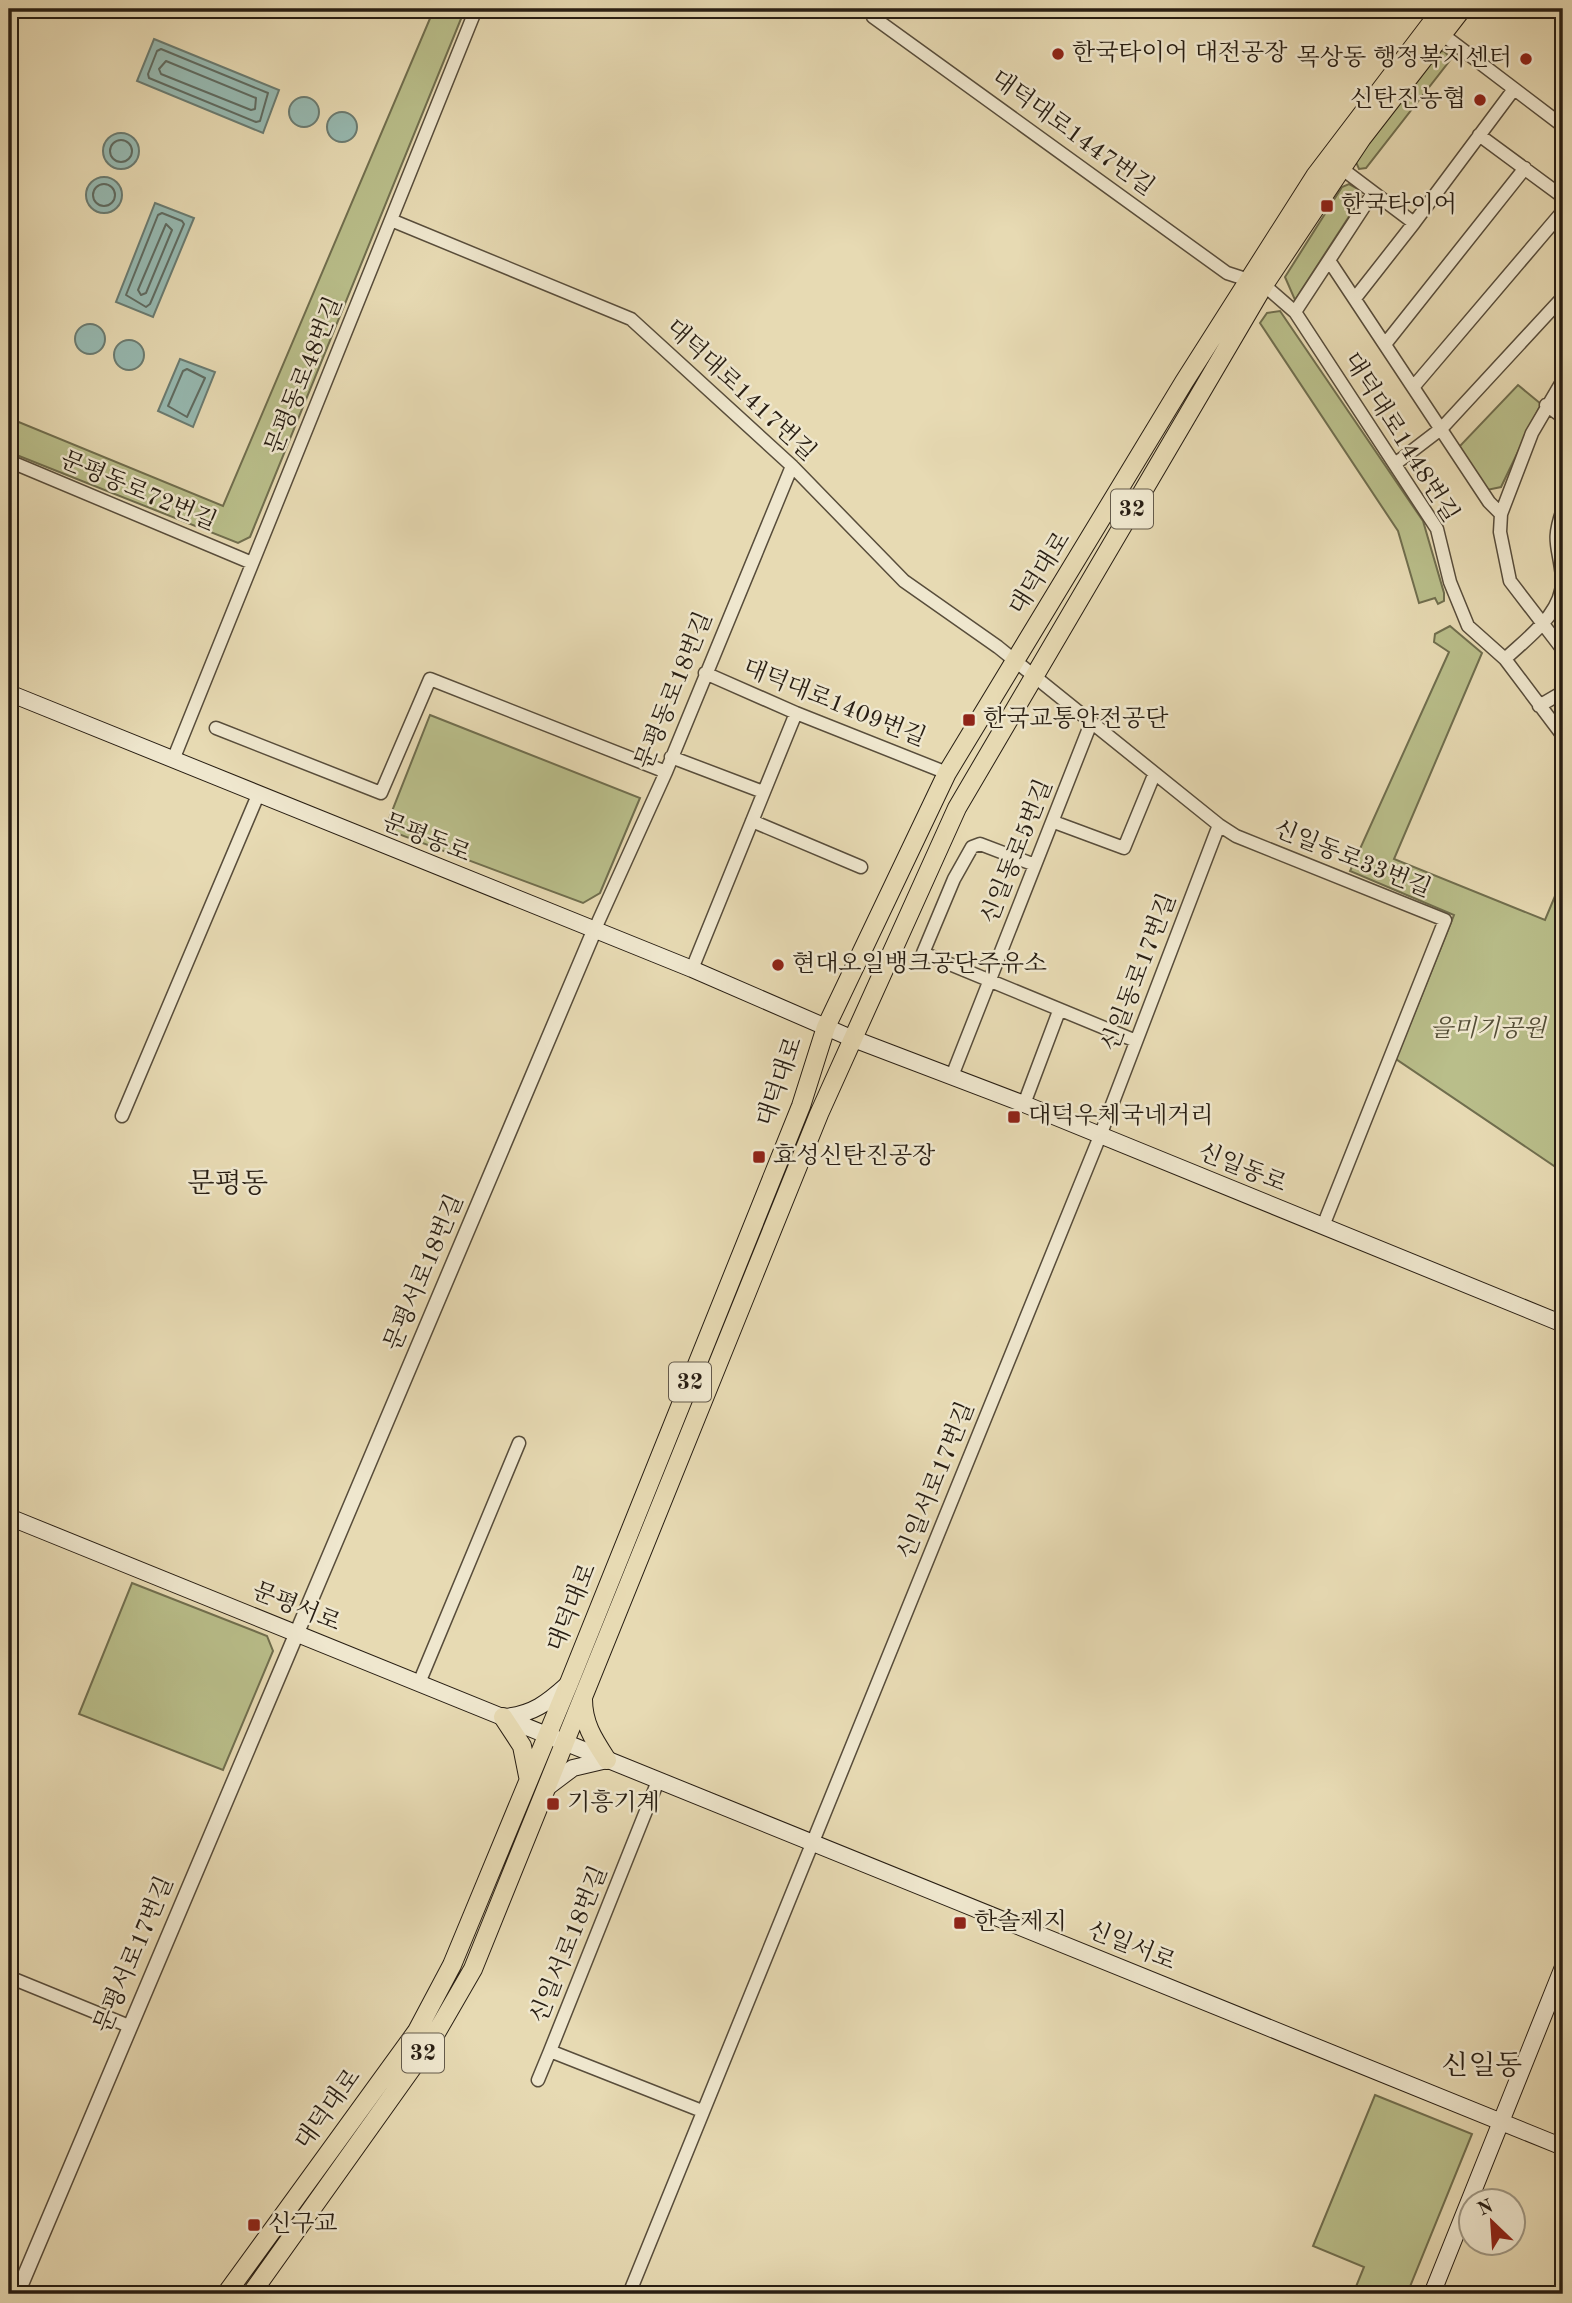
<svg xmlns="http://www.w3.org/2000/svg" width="1572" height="2303" viewBox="0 0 1572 2303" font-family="'Old Standard TT','Noto Serif KR',serif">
	<rect width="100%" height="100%" fill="#e7dab3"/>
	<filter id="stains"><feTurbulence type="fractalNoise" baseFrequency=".00286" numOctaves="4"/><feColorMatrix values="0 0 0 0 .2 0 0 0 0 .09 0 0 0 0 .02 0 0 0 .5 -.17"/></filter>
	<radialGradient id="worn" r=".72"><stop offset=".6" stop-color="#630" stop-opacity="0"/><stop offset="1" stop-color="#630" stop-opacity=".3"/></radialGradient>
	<!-- green -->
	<path fill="#b9be8a" stroke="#706e4e" stroke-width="2" d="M434,9H465L250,537L238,543L9,452V418L223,506Z
		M1444,51L1451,59L1366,168L1359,169L1355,160L1437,52Z
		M1349,184L1360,190L1361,198L1295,300L1285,277L1342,187Z
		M1280,311L1423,521L1444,593V601L1438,604L1435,598L1419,603L1398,531L1260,323L1267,313Z
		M1518,385L1541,404L1501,487L1487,490L1458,448Z
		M1450,626L1482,653L1394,859L1545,920L1563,877V1172L1396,1059L1454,915L1350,871L1449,652L1434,642L1435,634Z
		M430,715L640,798L600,893L583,903L385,829Z
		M132,1583L267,1636L273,1651L223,1770L79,1714Z
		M1375,2095L1472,2134L1407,2294H1353L1364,2267L1313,2246Z"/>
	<!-- water -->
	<path fill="#97bab2" stroke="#6b7c72" stroke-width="2" d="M154,39L279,90L263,133L137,81Z
		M289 112a15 15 0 1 1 30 0a15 15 0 1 1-30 0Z
		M327 127a15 15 0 1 1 30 0a15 15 0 1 1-30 0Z
		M103 151a18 18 0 1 1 36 0a18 18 0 1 1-36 0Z
		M86 195a18 18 0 1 1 36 0a18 18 0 1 1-36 0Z
		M155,203L194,218L153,317L116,302Z
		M75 339a15 15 0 1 1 30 0a15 15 0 1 1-30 0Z
		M114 355a15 15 0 1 1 30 0a15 15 0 1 1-30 0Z
		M180,359L215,372L193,427L158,411Z"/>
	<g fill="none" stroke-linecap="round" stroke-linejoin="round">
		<!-- shore -->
		<path stroke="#606c62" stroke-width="2" d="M161,49L268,93L260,121L256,122L149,78L148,74L157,51Z
			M166,61L256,98L255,109L251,110L161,74L159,69Z
			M110 151a11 11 0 1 1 22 0a11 11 0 1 1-22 0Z
			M93 195a11 11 0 1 1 22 0a11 11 0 1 1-22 0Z
			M162,213L182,221L184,224L150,304L146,307L126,295L158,215Z
			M166,224L172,230L146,293L141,295L138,290Z
			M187,369L205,378L187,417L168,406L183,371Z"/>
		<defs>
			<path id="minor" d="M873,17L1227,273L1264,285L1295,312L1437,529L1450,582L1468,626L1505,659L1563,736
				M1438,31L1563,126
				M1479,135L1563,197
				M1341,168L1414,223L1514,89
				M391,220L631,319L792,466L904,581L998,647L1219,825L1236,836L1445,920L1323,1226
				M1330,262L1489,502L1501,514L1500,532L1510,581L1563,650
				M1356,297L1414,223
				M1295,312L1373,193
				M1386,343L1525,168
				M1415,385L1563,211
				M1546,405L1563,417
				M9,461L252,563
				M1395,464L1442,428L1563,297
				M1501,514L1532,433L1563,380
				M1505,659C1528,637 1565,612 1562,577C1559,545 1551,543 1563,509
				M705,673L796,713L947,773
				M1539,706L1563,692
				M216,728L381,793L430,679L666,772
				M671,757L763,792
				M173,760L476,9
				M752,821L861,867
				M1054,822L1124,848L1154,775
				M1035,865L980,844L972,847L954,879L923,953L1136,1041
				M594,931L666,772L792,466
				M692,969L796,713
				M952,1076L1091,723
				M1024,1104L1059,1011
				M122,1116L258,795
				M419,1683L519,1443
				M658,1781L550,2051L702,2111
				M9,1977L129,2026
				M538,2080L550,2051
				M629,2294L1100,1136L1219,825"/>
			<path id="tertiary" d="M17,2294L594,931"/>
			<path id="secondary" d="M9,693L692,969L851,1038L1024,1104L1563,1324
				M9,1517L1563,2147
				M505,1717C533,1714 547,1703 567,1685
				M549,1786L573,1768L607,1760
				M1432,2294L1563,1967"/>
			<path id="primary" d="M583,1699C583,1724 594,1740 607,1760
				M503,1717L522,1746L528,1776
				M226,2294L417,2031L452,1965L569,1683L801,1106L826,1027L947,773L1184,382L1315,176L1442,9
				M251,2294L432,2040L473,1969L819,1114L957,808L1264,285L1362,138L1462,9"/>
		</defs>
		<!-- minor casing -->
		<use href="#minor" stroke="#584d3b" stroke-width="15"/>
		<!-- tertiary casing -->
		<use href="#tertiary" stroke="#584d3b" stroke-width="17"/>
		<!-- secondary casing -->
		<use href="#secondary" stroke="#281e13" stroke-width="18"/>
		<!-- primary casing -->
		<use href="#primary" stroke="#281e13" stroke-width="20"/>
		<!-- minor -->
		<use href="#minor" stroke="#efe7ce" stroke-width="12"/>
		<!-- tertiary -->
		<use href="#tertiary" stroke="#efe7ce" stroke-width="14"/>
		<!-- secondary -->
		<use href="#secondary" stroke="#efe7ce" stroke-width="16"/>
		<!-- primary -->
		<use href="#primary" stroke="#e7dab3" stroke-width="18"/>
	</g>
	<!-- markers -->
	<g fill="#8f2418" stroke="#efe7ce" stroke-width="2.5">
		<circle cx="1058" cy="54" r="7"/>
		<circle cx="1526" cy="59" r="7"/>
		<circle cx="1480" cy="100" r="7"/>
		<rect x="1320" y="199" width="14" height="14" rx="3.5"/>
		<rect x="962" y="713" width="14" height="14" rx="3.5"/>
		<circle cx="778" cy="965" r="7"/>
		<rect x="1007" y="1110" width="14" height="14" rx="3.5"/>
		<rect x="752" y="1150" width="14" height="14" rx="3.5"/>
		<rect x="546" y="1797" width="14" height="14" rx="3.5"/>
		<rect x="953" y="1916" width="14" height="14" rx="3.5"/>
		<rect x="247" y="2218" width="14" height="14" rx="3.5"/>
	</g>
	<g text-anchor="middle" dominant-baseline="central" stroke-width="5" stroke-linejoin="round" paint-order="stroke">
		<!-- shield labels -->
		<g fill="#efe7ce" stroke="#645a4b" stroke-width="2">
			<rect x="1111" y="489.5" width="42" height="39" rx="5"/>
			<rect x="669" y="1362.5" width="42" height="39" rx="5"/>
			<rect x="402" y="2033.5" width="42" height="39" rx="5"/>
		</g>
		<g font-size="23" font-weight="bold" fill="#281e13">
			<text x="1132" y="509">32</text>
			<text x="690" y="1382">32</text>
			<text x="423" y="2053">32</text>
		</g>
		<!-- poi labels -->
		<g font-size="24" fill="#281e13" stroke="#efe7ce" text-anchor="start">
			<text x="1072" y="54">한국타이어 대전공장</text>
			<text x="1512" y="59" text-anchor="end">목상동 행정복지센터</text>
			<text x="1466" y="100" text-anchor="end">신탄진농협</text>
			<text x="1341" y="206">한국타이어</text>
			<text x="983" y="720">한국교통안전공단</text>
			<text x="792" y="965">현대오일뱅크공단주유소</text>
			<text x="1028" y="1117">대덕우체국네거리</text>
			<text x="773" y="1157">효성신탄진공장</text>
			<text x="567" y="1804">기흥기계</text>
			<text x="974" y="1923">한솔제지</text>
			<text x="268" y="2225">신구교</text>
		</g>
		<!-- street labels -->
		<g font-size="24" fill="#281e13" stroke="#efe7ce">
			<text transform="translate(1072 134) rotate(36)">대덕대로1447번길</text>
			<text transform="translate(305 376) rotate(-68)">문평동로48번길</text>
			<text transform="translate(740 391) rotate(43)">대덕대로1417번길</text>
			<text transform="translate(1400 438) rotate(58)">대덕대로1448번길</text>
			<text transform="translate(138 492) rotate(23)">문평동로72번길</text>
			<text transform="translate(1041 574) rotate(-58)">대덕대로</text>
			<text transform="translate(675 691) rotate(-68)">문평동로18번길</text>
			<text transform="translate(834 704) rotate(22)">대덕대로1409번길</text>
			<text transform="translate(426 839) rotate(22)">문평동로</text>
			<text transform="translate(1018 852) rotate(-68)">신일동로5번길</text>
			<text transform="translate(1352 860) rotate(22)">신일동로33번길</text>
			<text transform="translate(1140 973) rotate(-69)">신일동로17번길</text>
			<text transform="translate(781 1082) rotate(-71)">대덕대로</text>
			<text transform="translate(1242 1169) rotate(22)">신일동로</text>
			<text transform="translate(425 1273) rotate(-67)">문평서로18번길</text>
			<text transform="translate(937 1481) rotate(-68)">신일서로17번길</text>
			<text transform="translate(296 1608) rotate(22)">문평서로</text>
			<text transform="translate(573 1608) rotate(-68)">대덕대로</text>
			<text transform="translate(570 1945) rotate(-68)">신일서로18번길</text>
			<text transform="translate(1131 1947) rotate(22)">신일서로</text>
			<text transform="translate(135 1955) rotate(-67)">문평서로17번길</text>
			<text transform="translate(329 2110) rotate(-54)">대덕대로</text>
		</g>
		<!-- park labels -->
		<g font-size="24" font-style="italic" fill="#544e37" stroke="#efe7ce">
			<text x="1488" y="1030">을미기공원</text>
		</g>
		<!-- quarter labels -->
		<g font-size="28" fill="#281e13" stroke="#efe7ce">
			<text x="228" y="1185">문평동</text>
			<text x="1482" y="2067">신일동</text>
		</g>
	</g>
	<!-- margin -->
	<rect width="1572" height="2303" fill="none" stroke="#e7dab3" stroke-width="35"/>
	<rect x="10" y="10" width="1551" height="2282" fill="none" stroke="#281e13" stroke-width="3.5"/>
	<rect x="18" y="18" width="1537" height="2268" fill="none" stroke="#281e13" stroke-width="2"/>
	<!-- north arrow -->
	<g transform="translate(1492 2222) rotate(335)"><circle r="33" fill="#efe7ce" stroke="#9f9783" stroke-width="2"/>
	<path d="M0-5L12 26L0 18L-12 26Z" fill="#8f2418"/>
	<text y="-10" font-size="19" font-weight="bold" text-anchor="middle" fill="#281e13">N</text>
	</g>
	<rect width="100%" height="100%" filter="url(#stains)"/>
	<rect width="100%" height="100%" fill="url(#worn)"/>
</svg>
